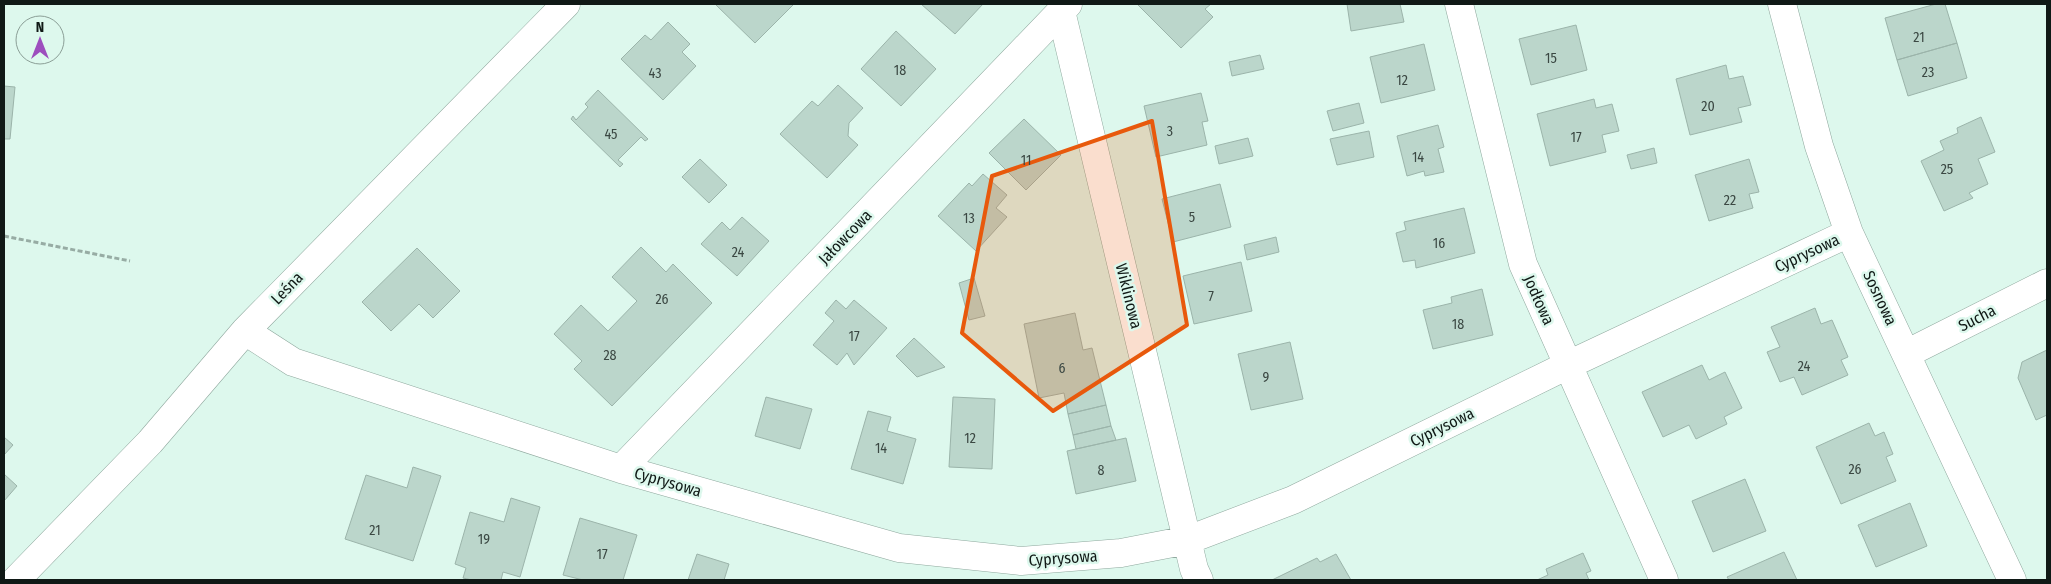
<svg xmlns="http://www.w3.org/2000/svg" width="2051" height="584" viewBox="0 0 2051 584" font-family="'Fira Sans Condensed',sans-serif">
	<rect width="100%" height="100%" fill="#ddf8ed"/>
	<!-- building -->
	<path fill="#bbd6cb" stroke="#9bb4aa" d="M715,4H794L755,43Z
		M921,4H983L955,34Z
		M1139,4H1211L1205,9L1213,17L1181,48L1138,5Z
		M1347,4H1400L1404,22L1351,31Z
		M1936,4H1945L1957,43L1897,60L1885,18Z
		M668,22L690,44L682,52L696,66L663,100L621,59L645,35L651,40Z
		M1576,25L1587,70L1531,85L1519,39Z
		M896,31L936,69L901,106L861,69Z
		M1957,43L1967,78L1908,96L1897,60Z
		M1424,44L1435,90L1381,103L1370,57Z
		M1260,55L1264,69L1232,76L1229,62Z
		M1726,65L1729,79L1743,76L1751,105L1738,108L1742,122L1690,135L1676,79Z
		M838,85L863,108L849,123L848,136L858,145L827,178L780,134L812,101L818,106Z
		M4,86L15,87L10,139H4Z
		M598,90L648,139L645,141L641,137L618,160L623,164L620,167L571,119L573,116L576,120L588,107L585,104Z
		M1201,93L1208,121L1202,122L1207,145L1156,157L1144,106Z
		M1594,99L1596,108L1612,104L1619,131L1602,135L1606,152L1550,166L1537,114Z
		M1359,103L1364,123L1333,131L1327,111Z
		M1981,117L1995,152L1978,159L1988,184L1969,193L1973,198L1944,211L1921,161L1944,150L1940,141L1958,133L1957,128Z
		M1024,119L1061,155L1026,190L989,153Z
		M1438,125L1444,147L1438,149L1444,172L1425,176L1424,171L1407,176L1397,136Z
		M1369,131L1374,157L1337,165L1330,139Z
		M1248,138L1253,156L1219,164L1215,146Z
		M1654,148L1657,163L1631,169L1627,155Z
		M700,159L727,185L709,203L682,177Z
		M1749,159L1759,192L1749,194L1753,208L1709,221L1695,175Z
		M983,174L1007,195L996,208L1007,217L976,251L938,216L969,183L972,186Z
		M1220,184L1231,227L1173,242L1162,199Z
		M1464,208L1475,253L1416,268L1415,260L1403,262L1396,233L1406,230L1404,222Z
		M742,217L769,241L737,276L701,244L722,222L730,230Z
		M1276,237L1279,252L1247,260L1244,245Z
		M641,247L666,272L673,264L712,303L612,406L574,369L582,361L554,334L581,305L608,331L637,301L612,277Z
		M417,248L460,291L433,318L419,304L391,331L362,302Z
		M1241,262L1252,311L1194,324L1183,276Z
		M974,278L985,316L969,320L959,283Z
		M1482,289L1493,335L1433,349L1423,310L1452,303L1451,297Z
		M836,300L846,309L854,300L887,328L854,365L847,353L837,365L813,345L834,321L825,313Z
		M1815,308L1821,324L1832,320L1848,357L1841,360L1848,375L1802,395L1794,377L1780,382L1767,352L1780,347L1771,327Z
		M1075,313L1083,350L1092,348L1106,405L1068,414L1064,393L1039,398L1024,324Z
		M914,338L945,367L917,377L896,356Z
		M1290,342L1303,399L1251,410L1238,354Z
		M2047,350V415L2036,420L2018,378L2022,362Z
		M1702,365L1709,380L1725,372L1742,408L1724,417L1727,424L1696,439L1689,425L1663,437L1642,392Z
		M766,397L812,409L800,449L755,436Z
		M953,397L995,399L992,469L949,467Z
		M1106,405L1111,426L1073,435L1068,414Z
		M868,411L891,417L887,431L916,439L903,484L851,469Z
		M1869,423L1875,436L1884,432L1893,454L1886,457L1896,481L1841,504L1816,447Z
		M1111,426L1116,440L1076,449L1073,435Z
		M4,437L13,445L4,455Z
		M1126,438L1136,481L1076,494L1067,451Z
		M413,467L441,476L413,561L345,539L366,475L407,488Z
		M4,474L17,486L4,501Z
		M1745,479L1766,531L1713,552L1692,501Z
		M511,498L540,507L520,577L503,572L501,580H472L463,578L466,568L455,564L470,512L504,522Z
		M1910,503L1927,546L1876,567L1858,525Z
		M580,518L637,535L623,580H583L563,575Z
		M1784,552L1797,580H1729L1727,577Z
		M1583,553L1591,571L1586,573L1589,580H1537L1548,575L1546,569Z
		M697,554L729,564L724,580H688Z
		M1336,554L1351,580H1272L1317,558L1320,562Z"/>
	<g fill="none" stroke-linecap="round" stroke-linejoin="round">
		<defs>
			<path id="minor" d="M1459,4L1523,264L1664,580
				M1782,4L1819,146L1849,233L2012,580
				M1061,11L1194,569L1199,580
				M245,331L293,362L621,469L899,548L1021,561L1121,553L1188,540L1293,500L1568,365L1849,233
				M1906,354L2047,283
				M621,469L1068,4
				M16,580L150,442L245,331L566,4"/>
		</defs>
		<!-- minor casing -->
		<use href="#minor" stroke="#8fa89e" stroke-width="29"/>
		<!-- path -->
		<path stroke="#97aca4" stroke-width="3" stroke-dasharray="5 2.5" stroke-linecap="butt" d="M4,236L130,261"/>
		<!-- minor -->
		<use href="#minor" stroke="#fff" stroke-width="28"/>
	</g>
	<!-- marked area -->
	<path fill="#e8590c" fill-opacity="0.2" stroke="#e8590c" stroke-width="4" stroke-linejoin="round" d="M1152,121L1187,325L1053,411L962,333L992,176Z"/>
	<g text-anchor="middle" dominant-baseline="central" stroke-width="5" stroke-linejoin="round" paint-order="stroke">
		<!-- number labels -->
		<g font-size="14" fill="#3b4843">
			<text x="1919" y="37">21</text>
			<text x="1551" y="58">15</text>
			<text x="900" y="70">18</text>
			<text x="1928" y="72">23</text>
			<text x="655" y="73">43</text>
			<text x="1402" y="80">12</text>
			<text x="1708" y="106">20</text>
			<text x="1170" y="131">3</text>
			<text x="611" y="134">45</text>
			<text x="1576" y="137">17</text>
			<text x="1418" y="157">14</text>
			<text x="1026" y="160">11</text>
			<text x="1947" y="169">25</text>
			<text x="1730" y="200">22</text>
			<text x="1192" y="217">5</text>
			<text x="969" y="218">13</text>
			<text x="1439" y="243">16</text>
			<text x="738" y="252">24</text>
			<text x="1211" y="296">7</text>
			<text x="662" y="299">26</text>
			<text x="1458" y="324">18</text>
			<text x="854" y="336">17</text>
			<text x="610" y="355">28</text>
			<text x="1804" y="366">24</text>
			<text x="1062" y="368">6</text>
			<text x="1266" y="377">9</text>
			<text x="970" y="438">12</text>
			<text x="881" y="448">14</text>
			<text x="1855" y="469">26</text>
			<text x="1101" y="470">8</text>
			<text x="375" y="530">21</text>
			<text x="484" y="539">19</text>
			<text x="602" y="554">17</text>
		</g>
		<!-- street labels -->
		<g font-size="16" fill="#101916" stroke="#ddf8ed">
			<text transform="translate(845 237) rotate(-46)">Jałowcowa</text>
			<text transform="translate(1807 253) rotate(-25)">Cyprysowa</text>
			<text transform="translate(287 288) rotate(-46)">Leśna</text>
			<text transform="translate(1129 296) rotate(76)">Wiklinowa</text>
			<text transform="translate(1880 298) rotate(65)">Sosnowa</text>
			<text transform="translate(1539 300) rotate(66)">Jodłowa</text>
			<text transform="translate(1977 318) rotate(-27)">Sucha</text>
			<text transform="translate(1442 427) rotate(-26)">Cyprysowa</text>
			<text transform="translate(668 482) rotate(16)">Cyprysowa</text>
			<text transform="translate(1063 558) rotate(-4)">Cyprysowa</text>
		</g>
	</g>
	<!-- border -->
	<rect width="2051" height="584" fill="none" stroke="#101916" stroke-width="10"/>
	<!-- north arrow -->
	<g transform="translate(40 40)"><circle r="24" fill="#ddf8ed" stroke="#8b9f97"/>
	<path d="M0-4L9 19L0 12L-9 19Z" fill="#9d4ebe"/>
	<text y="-8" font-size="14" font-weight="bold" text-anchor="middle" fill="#101916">N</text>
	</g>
</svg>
